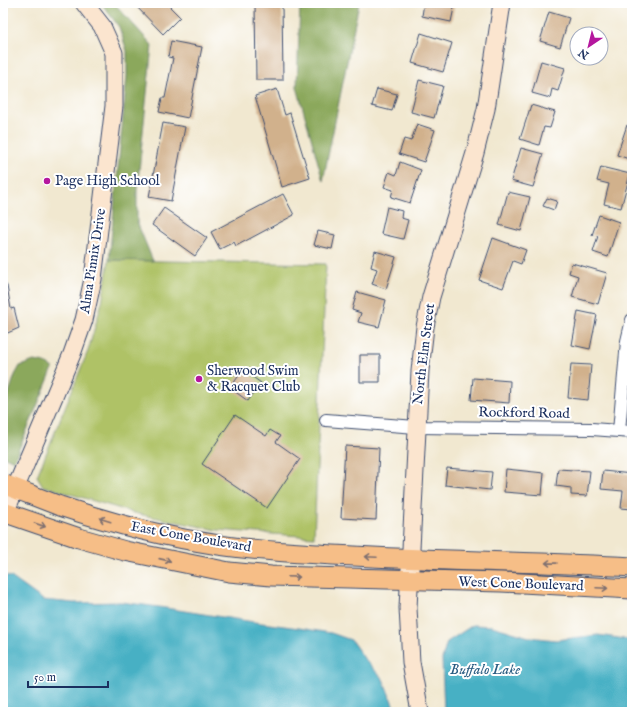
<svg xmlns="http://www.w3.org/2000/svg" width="635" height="715" viewBox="0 0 635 715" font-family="'IM FELL English',serif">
	<rect width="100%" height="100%" fill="#fff"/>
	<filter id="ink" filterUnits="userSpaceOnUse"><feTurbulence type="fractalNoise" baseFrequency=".025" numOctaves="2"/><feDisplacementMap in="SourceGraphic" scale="8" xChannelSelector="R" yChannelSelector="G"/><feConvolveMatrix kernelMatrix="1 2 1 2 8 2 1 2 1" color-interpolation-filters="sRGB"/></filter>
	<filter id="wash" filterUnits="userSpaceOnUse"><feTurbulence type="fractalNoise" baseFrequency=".012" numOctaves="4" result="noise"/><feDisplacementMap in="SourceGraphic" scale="16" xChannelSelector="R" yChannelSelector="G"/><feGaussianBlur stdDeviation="0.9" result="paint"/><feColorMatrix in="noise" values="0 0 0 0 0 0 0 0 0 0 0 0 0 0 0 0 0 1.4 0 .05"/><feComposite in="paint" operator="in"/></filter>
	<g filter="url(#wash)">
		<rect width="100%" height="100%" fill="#f1e8d0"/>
		<!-- green -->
		<path fill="#afc266" stroke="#657862" d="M109,260L326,264L314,537L217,530L138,514L43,486L37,476L88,351L102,302Z"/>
		<!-- forest -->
		<path fill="#8ba85b" stroke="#536c5c" d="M101,3H114L152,45L137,190V222L153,261L109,260L127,76V51L119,27Z
			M300,3H359L323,181L297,87Z
			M34,361L45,363L53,368L14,461L3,456V410L15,375L20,366Z"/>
		<!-- water -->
		<path fill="#46b0c4" stroke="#307091" d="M3,575L11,577L43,600L74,603L121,602L159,607L254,622L299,628L331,633L351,640L366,661L383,679L396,712H3Z
			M473,625L492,626L529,637L556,640L598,635L632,640V712H444L442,659L447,642Z"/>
		<g id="blocks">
			<!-- building -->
			<path fill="#d1b18c" d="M133,3H166L180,17L163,34Z
				M255,3L282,4L283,80H256Z
				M424,3H455L451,22L422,16Z
				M549,12L569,18L560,47L540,41Z
				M421,33L452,43L443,72L412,63Z
				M171,41L202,47L188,118L159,112L162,98H165L173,58L168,57Z
				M541,61L565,68L558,91L552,89L550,98L532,93Z
				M419,80L443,86L434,118L411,112Z
				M277,89L285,115L290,113L310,178L282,187L255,96Z
				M377,89L397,94L392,111L372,106Z
				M531,105L555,112L550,128L544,127L539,145L520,139Z
				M163,123L185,127L171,201L149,197Z
				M417,124L435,130L424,162L399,154L404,139L411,141Z
				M627,125L632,127V152L629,159L617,155Z
				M521,148L543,154L533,187L511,181Z
				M400,162L421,170L410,203L391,197L393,190L384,187L389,172L396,175Z
				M601,167L630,174L621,208L604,204L609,184L597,181Z
				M508,192L530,197L521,231L499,225Z
				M283,194L294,215L236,246L234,242L220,249L211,232Z
				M547,198L557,201L554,210L543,206Z
				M387,207L402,211L401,218L408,220L403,239L381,234Z
				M164,208L207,238L195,256L152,225Z
				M599,215L619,222L608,257L593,252L598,236L592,235Z
				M318,231L335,235L332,249L314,245Z
				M493,238L526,250L521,264L513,261L503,288L479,280Z
				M375,251L396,257L386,289L372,284L377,269L371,267Z
				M572,263L607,273L598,304L572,297L578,276L569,273Z
				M3,280L7,286L11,309L14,308L19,328L3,335Z
				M357,292L386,300L379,327L358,322L361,313L352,310Z
				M578,311L597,315L590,349L572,345Z
				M360,355H380V382H360Z
				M571,364L591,365L588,400L568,398Z
				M243,370L261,383L248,401L230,388Z
				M473,378L510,381L509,403L471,400Z
				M235,415L266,436L270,430L280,436L276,442L300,459L267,508L202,464Z
				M345,446L379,448L376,520L341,518Z
				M447,468L492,472L490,490L445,485Z
				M506,469L544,473L542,495L504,492Z
				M558,469L590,471L587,496L571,495V488L556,486Z
				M603,471L632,474V509L621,508L623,491L601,489Z"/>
		</g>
	</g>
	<g filter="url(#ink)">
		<use href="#blocks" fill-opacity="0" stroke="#3b4b6f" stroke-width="1"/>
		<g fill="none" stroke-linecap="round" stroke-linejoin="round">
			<defs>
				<path id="street" d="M326,420L416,427L592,429L632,432
					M619,431L627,341L632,320"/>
				<path id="secondary" d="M5,513L72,354L84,320L93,279L114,106V53L102,26L84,3
					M420,712L411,662L408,608L420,371L425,327L431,297L475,153L486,109L502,3"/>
				<path id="primary" d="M3,484C22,491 41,499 60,506C111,523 165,537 219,545C251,550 285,552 318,554C422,561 527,561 632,567
					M3,512L79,538L125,551L229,572L271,576L501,582L632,589"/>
			</defs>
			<!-- street casing -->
			<use href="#street" stroke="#3b4b6f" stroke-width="14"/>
			<!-- secondary casing -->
			<use href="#secondary" stroke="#3b4b6f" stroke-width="19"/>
			<!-- primary casing -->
			<use href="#primary" stroke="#3b4b6f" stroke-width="21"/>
			<!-- street -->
			<use href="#street" stroke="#fff" stroke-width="12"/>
			<!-- secondary -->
			<use href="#secondary" stroke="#fbe5cf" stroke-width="17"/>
			<!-- primary -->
			<use href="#primary" stroke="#f6be87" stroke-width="19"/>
		</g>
		<!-- one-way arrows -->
		<defs><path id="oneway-shaft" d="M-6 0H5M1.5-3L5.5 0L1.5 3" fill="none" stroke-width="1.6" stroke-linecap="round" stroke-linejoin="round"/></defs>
		<g stroke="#7e6f70">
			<use href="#oneway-shaft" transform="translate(105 520) rotate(-163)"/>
			<use href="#oneway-shaft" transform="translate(40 525) rotate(19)"/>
			<use href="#oneway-shaft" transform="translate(371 557) rotate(-177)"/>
			<use href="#oneway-shaft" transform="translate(165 560) rotate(13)"/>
			<use href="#oneway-shaft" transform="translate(551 563) rotate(-179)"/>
			<use href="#oneway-shaft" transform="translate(294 577) rotate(2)"/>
			<use href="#oneway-shaft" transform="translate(602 588) rotate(3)"/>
		</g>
	</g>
	<!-- markers -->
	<g fill="#b5179e" stroke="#fff" stroke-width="1.5">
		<circle cx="47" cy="181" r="4"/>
		<circle cx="199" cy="379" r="4"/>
	</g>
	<g text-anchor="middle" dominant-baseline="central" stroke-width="4" stroke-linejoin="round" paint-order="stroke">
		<!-- poi labels -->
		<g font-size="14" fill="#1b2f5e" stroke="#fff" text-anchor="start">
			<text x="55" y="181">Page High School</text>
			<text x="207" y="371">Sherwood Swim<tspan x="207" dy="16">&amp; Racquet Club</tspan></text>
		</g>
		<!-- street labels -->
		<g font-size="14" fill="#1b2f5e" stroke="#fff">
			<text transform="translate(93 261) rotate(-81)">Alma Pinnix Drive</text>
			<text transform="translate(424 354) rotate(-83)">North Elm Street</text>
			<text transform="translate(524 413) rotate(1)">Rockford Road</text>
			<text transform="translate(191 537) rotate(10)">East Cone Boulevard</text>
			<text transform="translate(521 584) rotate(2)">West Cone Boulevard</text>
		</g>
		<!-- water labels -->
		<g font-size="15" font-style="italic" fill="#2a5c82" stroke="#fff">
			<text x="485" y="669">Buffalo Lake</text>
		</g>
	</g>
	<!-- margin -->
	<rect width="635" height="715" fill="none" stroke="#fff" stroke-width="16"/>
	<!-- north arrow -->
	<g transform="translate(589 46) rotate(215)"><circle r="19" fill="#ffffff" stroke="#a4acbf"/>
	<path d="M0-3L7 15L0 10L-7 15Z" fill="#b5179e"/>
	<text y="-6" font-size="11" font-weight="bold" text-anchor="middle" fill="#1b2f5e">N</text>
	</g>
	<!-- scale -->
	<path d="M28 681v6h80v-6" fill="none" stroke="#1b2f5e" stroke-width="2"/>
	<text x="34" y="681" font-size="12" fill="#1b2f5e" stroke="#ffffff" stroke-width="3" paint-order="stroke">50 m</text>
</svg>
